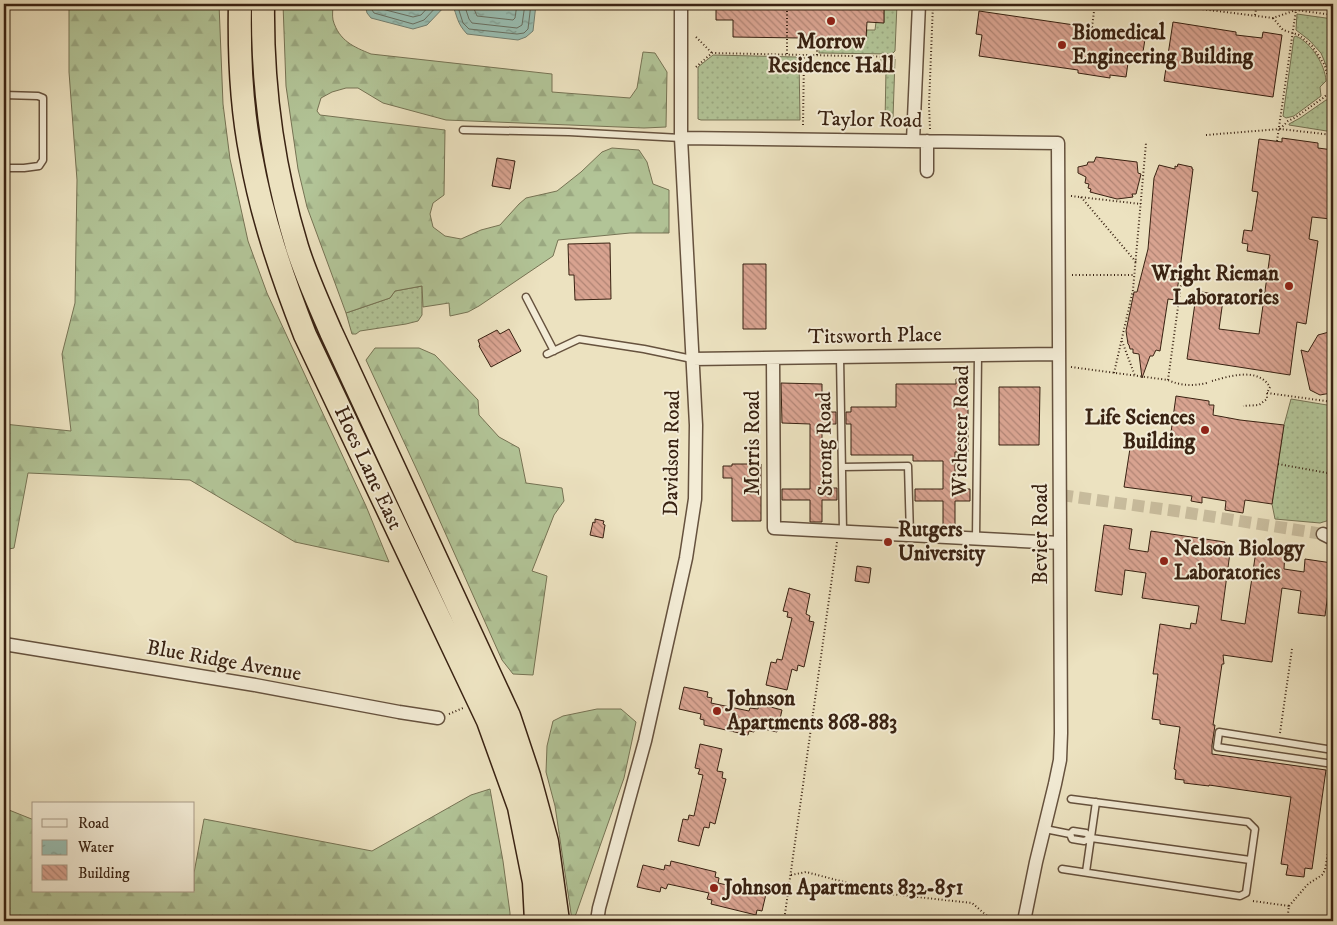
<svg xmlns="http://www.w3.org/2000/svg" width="1337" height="925" viewBox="0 0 1337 925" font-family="'IM FELL DW Pica',serif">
	<defs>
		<pattern id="grass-dots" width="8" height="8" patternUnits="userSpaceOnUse" patternTransform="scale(1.25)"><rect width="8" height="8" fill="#b2c497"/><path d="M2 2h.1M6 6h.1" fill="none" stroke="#9aa881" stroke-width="1.8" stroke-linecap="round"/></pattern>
		<pattern id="forest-firs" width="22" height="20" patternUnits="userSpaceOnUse" patternTransform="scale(1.25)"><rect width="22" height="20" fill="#b2c497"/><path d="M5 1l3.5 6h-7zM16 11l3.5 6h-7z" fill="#9aa881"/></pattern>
		<pattern id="water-ripples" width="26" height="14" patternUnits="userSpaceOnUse" patternTransform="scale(1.25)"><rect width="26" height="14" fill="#99beb2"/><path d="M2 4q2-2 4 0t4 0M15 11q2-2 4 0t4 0" fill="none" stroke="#7e9a8f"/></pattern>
		<pattern id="building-back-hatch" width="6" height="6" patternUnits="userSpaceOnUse" patternTransform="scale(1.25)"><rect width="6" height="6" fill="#d8a390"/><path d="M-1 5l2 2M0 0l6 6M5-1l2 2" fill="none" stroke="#b08474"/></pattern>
	</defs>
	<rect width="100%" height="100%" fill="#ece2c0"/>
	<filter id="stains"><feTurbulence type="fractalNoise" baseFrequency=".004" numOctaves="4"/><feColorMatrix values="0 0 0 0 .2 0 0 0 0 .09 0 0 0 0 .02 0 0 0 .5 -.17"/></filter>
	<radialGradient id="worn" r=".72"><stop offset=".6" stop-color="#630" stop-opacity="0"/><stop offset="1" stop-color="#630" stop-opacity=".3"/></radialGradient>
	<!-- grass -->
	<path fill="url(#grass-dots)" stroke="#767354" d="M884,4H897L895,51L892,54L819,53V38L866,39L867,30H875L876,22H884Z
		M1297,14L1333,19V82L1321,53L1309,40L1296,30Z
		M1296,36C1311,43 1325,64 1326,81L1320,87L1321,96L1294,116L1286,118L1283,116L1294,37Z
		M713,55L796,57L799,60L800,120H701L698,119V67Z
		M881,59H895L893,118C891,121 889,123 885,122L886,69L881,68Z
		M1326,100H1332L1333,103V132L1289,125V124L1300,118Z
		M422,286V315L418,321L406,324L360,331L356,334H352L346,313L390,298L395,291Z
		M1291,399L1333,406V519L1320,523L1275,519L1272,504L1284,425Z"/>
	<!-- forest -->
	<path fill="url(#forest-firs)" stroke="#767354" d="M69,4H219L223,104L230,159L248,241L267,293L304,373L366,506L389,562L295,542L190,480L28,473L14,548L4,550V424L71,431L62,354L75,303L77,180L69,72Z
		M283,4H333C333,9 332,15 333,20C339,41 354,47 371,54L552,74V92L630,98L637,88L643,52L655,53L667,72L666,127L644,128L446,120L383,103L358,88H346L332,92L321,98L317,111L320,115L445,130L444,195L433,203L430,214L433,227L445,236L461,239L481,230L500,225L519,204L526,198L557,191L581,172L602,152L612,148L639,150L647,162L653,184L669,190V233H630L558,240L553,256L479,306L468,312L450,316L449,303L423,307L422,286L395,291L390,298L346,313L307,207L298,169L286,86Z
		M375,348H419L435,355L478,400L479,415L499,437L519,448L526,483L562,488L564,501L554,515L532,571L547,576L533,675L513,674L502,660L422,481L366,360Z
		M597,709H621L636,722L624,778L576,914L572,920L555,806L546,772L547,746L553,721L563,716Z
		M490,789L503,861L510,913V921H4V808L34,820V891H194V873L204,819L372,851L471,795Z"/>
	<!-- water -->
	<path fill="url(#water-ripples)" stroke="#738072" d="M365,4H447L427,25L413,29L371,18L367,13Z
		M450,4H536L533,31L526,37L518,40L467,34C456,22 458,17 452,4Z"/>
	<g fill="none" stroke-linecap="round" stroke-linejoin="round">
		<!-- shore -->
		<path stroke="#697062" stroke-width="1" d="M369,4L372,10L374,13L413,24L424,20L439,4
			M376,4L378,8L413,17L421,15L431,4
			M457,4L463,23L469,29L517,34L524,33L528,29L531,4
			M464,4L469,19L472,23L517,28L522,25L525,4
			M472,4L477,16L513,20L515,18L517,4"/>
	</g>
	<!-- building -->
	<path fill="url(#building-back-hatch)" stroke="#392212" d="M716,4H884V23L867,22L866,39L733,37V20H716Z
		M979,11L1122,32L1129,31L1146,33L1142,58L1129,56L1126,77L1110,75V78L1078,73V70L979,56L982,35L976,34Z
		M1173,22L1236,32V35L1262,38L1263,32L1282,35L1273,97L1164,81Z
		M1282,138L1318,143V148L1333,150V200L1331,219L1312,217L1309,239L1318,241L1306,324L1297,322L1290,375L1187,359L1196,296L1202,297V292L1220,295L1219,300H1223L1219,329L1259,334L1270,255L1247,251L1248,244L1242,243L1244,230L1252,231L1258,192L1252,191L1259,139L1282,142Z
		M1096,157L1137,162L1138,173L1141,174L1136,194H1132L1133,197L1117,199L1090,192L1091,189L1088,188L1089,184L1085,183L1086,177L1078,173V167L1087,165L1088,162H1094Z
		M497,158L515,161L510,189L492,186Z
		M1178,164L1192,167V169H1193L1176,300L1168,299L1160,351L1156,350L1153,356H1150L1142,378L1139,354L1133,353V349H1130L1129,345L1128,344L1126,331L1134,292H1137L1148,249L1154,178L1159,165L1175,169V166L1177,167Z
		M610,243L611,299L575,300L574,275H569L568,244Z
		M743,264H766V329H743Z
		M509,329L521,351L491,367L479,346L480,345L478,340L497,330L500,334Z
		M1329,332L1333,335V389L1331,393L1320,395L1310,390L1301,350L1308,352L1318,335Z
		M956,379H968V452H955V486H961V489H970V501H955V529H943V501H915V489H943V461H913V455H851V424H846V412H851V407H896V384H956Z
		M781,383L822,384V412H836V424H822V486H828V488H837V500H822V522H810V500H782V489H810V424L782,423Z
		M999,387H1040L1039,445H999Z
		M1176,396L1209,401V405H1214L1213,415L1240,420L1284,425L1272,504L1245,500L1243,513L1225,510L1226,501L1202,497V503L1191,501L1192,496L1124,487L1131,442L1169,447Z
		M732,464H761V521H732V478H723V466H732Z
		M595,519L604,521L603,524L605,525L603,538L590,535L593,522L595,523Z
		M1104,525L1132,529L1129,549L1148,552L1151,531L1225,542V544L1231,545L1221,620L1245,624L1256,551L1267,553L1268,549L1285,552L1284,569L1304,572L1305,559L1332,563L1325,616L1298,613L1301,591L1282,588L1272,662L1223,655L1224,664H1222L1213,725H1215L1212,745V754L1326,770L1312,869L1305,868L1304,877L1286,875L1288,865L1281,864L1291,797L1209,785V786L1184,783V780L1175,779L1176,770L1174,769L1180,727L1160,724V720L1152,719L1158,674H1153L1160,624L1190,629L1191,623L1196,624L1199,606L1142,598L1146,573L1125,570L1122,595L1095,591Z
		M857,566L871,568L869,583L855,581Z
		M789,588L810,594L806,614L810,616L809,621L814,622L804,667L798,665L797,671L792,669L787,690L766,685L771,662L776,663L777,659L782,660L792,618L787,617L788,612L783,611Z
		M684,687L708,692L707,697L712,698L711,703L749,711L750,708L758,709L759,704L782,710L777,732L755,727L754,732L749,731L748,735L704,725V720L700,719L701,714L679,709Z
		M700,744L722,749L717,771L723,772L722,778L726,779L715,824L710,822L709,828L704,827L699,846L678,841L683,819L688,820L689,815L694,816L703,775L698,774L700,769L695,768Z
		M671,861L716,872L715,877L719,878L718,883L766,894L762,911L757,910L756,915L711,904L712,900L707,899L709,893L668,884L666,889L661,887L660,892L637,887L643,865L664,870L665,865L670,866Z"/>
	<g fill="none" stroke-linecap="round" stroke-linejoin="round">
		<!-- street-tunnel -->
		<path stroke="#c8bc9d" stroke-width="12" stroke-dasharray="12 6" stroke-linecap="butt" d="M1061,495L1176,511L1323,534"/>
		<defs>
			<path id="lane" d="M4,95L38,96L43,98V160L39,166L24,168H4
				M463,130L569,132L681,138
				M526,297L554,351
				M547,354L579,339L644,349L692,359
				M840,357L843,531
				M842,467L908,466L910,535
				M976,539L978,355
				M1333,750L1219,732L1217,747L1333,764
				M1045,829L1070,834L1072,839L1084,841L1091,838L1250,860
				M1070,834L1073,831L1086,833L1091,838
				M1062,869L1240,896L1246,893L1255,829L1248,822L1071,799
				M1086,872L1096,802"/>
			<path id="street" d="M681,138L1058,143L1061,733L1060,760L1055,784L1036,862L1024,921
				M913,141L919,4
				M927,141V171
				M773,358L774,528L1060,543
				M692,359L1059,354
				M1323,534L1333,539
				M4,644L255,685L399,712L438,718
				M597,921L599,908L645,741L686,558L695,499L696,425L681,138V4"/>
			<path id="highway" d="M240,4C239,54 241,106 251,156C262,218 282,276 305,335L488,721L519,807L534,882L536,921
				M263,4C262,86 273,168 297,247C306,276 319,304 331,332L509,716L529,776L547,842L558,921"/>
		</defs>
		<!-- lane casing -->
		<use href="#lane" stroke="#66523e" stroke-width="9"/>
		<!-- street casing -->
		<use href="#street" stroke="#66523e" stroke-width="15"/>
		<!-- highway casing -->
		<use href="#highway" stroke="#392212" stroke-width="25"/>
		<!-- path -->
		<path stroke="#392212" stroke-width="2" stroke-dasharray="1 2.5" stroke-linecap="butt" d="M951,4C953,8 957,10 961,9L964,4
			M1161,4L1273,18L1296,10L1333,15
			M1255,15L1257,4
			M1273,18L1283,30L1299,35L1312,46L1324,64L1330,82V91L1333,97
			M1092,27L1095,4
			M696,37L712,53
			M787,54V4
			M817,55V38
			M696,67L712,53L897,57
			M803,125L804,55
			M930,129L929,105L933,4
			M1280,129L1288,121L1296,117L1323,98L1333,89
			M1206,135L1280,129L1333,135
			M1277,141L1296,10
			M1071,196L1141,204
			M1081,197L1136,262
			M1332,207H1333
			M1072,275H1135
			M1122,341L1135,376
			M1071,367L1168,380C1181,386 1193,386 1207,383
			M1114,373L1133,290L1146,143
			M1168,380L1181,285
			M1212,381C1230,376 1258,367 1270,387L1267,393V399L1259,405L1243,406
			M1267,393L1333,402
			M1278,464L1333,474
			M449,714L463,708
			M1280,733L1292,649
			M791,875L806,872L890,894L972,903L993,921
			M1253,901L1289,906L1287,921
			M1289,906L1308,884L1322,875L1325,870L1333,824
			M755,921L756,915
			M784,921L837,542"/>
		<!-- lane -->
		<use href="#lane" stroke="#f3ecd6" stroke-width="6"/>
		<!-- street -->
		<use href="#street" stroke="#f3ecd6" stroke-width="12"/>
		<!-- highway -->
		<use href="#highway" stroke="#ece2c0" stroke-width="22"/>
	</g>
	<!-- markers -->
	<g fill="#8f2418" stroke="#f3ecd6" stroke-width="2">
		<circle cx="831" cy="21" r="5"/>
		<circle cx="1062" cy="45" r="5"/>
		<circle cx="1289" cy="286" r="5"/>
		<circle cx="1205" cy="430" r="5"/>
		<circle cx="888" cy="542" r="5"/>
		<circle cx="1164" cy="561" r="5"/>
		<circle cx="717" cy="711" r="5"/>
		<circle cx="714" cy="888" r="5"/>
	</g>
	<g text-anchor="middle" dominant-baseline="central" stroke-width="4" stroke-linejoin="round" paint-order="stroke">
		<!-- poi labels -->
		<g font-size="21" font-weight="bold" fill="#392212" stroke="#f3ecd6" text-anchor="start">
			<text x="1072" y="33">Biomedical<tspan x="1072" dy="24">Engineering Building</tspan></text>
			<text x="831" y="42" text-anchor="middle">Morrow<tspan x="831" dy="24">Residence Hall</tspan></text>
			<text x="1279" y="274" text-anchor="end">Wright Rieman<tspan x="1279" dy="24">Laboratories</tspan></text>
			<text x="1195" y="418" text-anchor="end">Life Sciences<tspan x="1195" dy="24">Building</tspan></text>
			<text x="898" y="530">Rutgers<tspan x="898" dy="24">University</tspan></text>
			<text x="1174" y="549">Nelson Biology<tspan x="1174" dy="24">Laboratories</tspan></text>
			<text x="727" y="699">Johnson<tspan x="727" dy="24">Apartments 868-883</tspan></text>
			<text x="724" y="888">Johnson Apartments 832-851</text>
		</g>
		<!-- street labels -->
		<g font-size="21" fill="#392212" stroke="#f3ecd6">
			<text transform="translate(870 120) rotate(1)">Taylor Road</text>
			<text transform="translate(875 336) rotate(-1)">Titsworth Place</text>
			<text transform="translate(961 431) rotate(-89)">Wichester Road</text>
			<text transform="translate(753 443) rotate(-90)">Morris Road</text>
			<text transform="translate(825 444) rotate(-91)">Strong Road</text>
			<text transform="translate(672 453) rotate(-89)">Davidson Road</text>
			<text transform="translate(368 468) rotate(65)">Hoes Lane East</text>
			<text transform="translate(1041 534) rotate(-90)">Bevier Road</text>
			<text transform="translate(224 661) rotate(10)">Blue Ridge Avenue</text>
		</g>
	</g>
	<!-- margin -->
	<rect width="1337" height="925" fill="none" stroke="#ece2c0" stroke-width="20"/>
	<rect x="5" y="5" width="1327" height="915" fill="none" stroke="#392212" stroke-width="2.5"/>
	<rect x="10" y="10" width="1317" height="905" fill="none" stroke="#392212"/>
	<!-- legend -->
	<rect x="32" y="802" width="162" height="90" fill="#f3ecd6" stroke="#a99b88"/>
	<rect x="42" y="819" width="25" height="8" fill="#f3ecd6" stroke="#a99b88"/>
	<text x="78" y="828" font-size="15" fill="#392212">Road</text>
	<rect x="42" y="840" width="25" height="15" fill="url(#water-ripples)" stroke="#a99b88"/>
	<text x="78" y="852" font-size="15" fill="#392212">Water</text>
	<rect x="42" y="865" width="25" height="15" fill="url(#building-back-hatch)" stroke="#a99b88"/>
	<text x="78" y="878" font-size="15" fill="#392212">Building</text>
	<rect width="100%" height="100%" filter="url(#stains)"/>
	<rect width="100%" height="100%" fill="url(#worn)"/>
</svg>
